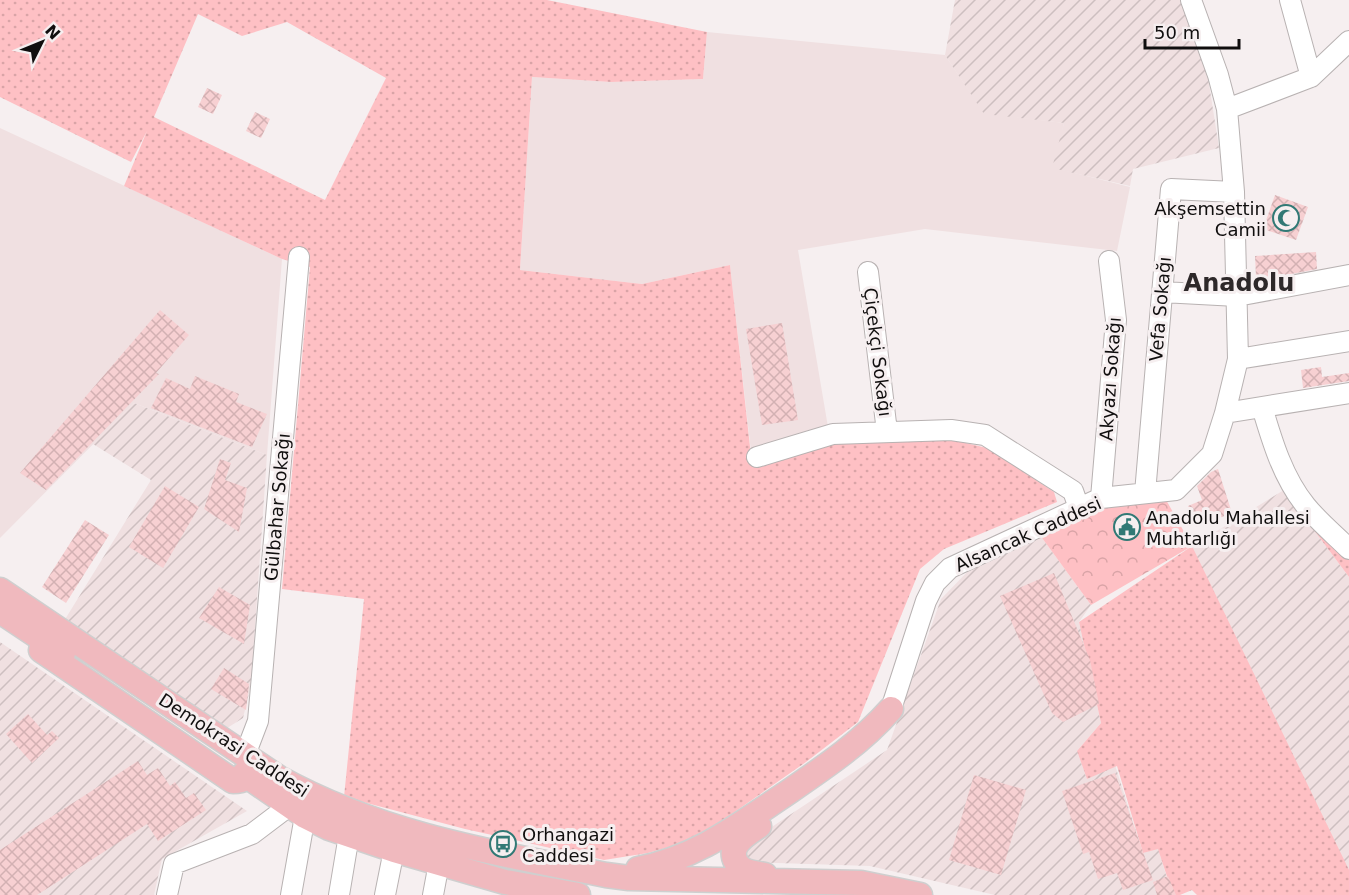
<svg xmlns="http://www.w3.org/2000/svg" width="1349" height="895" viewBox="0 0 1349 895" font-family="'DejaVu Sans',sans-serif">
	<defs>
		<pattern id="industrial-furrows" width="10" height="10" patternUnits="userSpaceOnUse" patternTransform="scale(1.5)"><rect width="10" height="10" fill="#f0e0e1"/><path d="M-1 1l2-2M0 10L10 0M9 11l2-2" fill="none" stroke="#cdbfc0"/></pattern>
		<pattern id="grass-dots" width="8" height="8" patternUnits="userSpaceOnUse" patternTransform="scale(1.5)"><rect width="8" height="8" fill="#fec0c4"/><path d="M2 2h.1M6 6h.1" fill="none" stroke="#d9a4a7" stroke-width="1.8" stroke-linecap="round"/></pattern>
		<pattern id="park-crowns" width="20" height="18" patternUnits="userSpaceOnUse" patternTransform="scale(1.5)"><rect width="20" height="18" fill="#fec0c4"/><path d="M2 6a3 3 0 1 1 6 0M12 15a3 3 0 1 1 6 0" fill="none" stroke="#d9a4a7"/></pattern>
		<pattern id="building-cross-hatch" width="8" height="8" patternUnits="userSpaceOnUse" patternTransform="scale(1.5)"><rect width="8" height="8" fill="#f7d0d2"/><path d="M0 0l8 8M0 8l8-8" fill="none" stroke="#d3b1b3"/></pattern>
	</defs>
	<rect width="100%" height="100%" fill="#f6eff0"/>
	<!-- built -->
	<path fill="#f0e0e1" d="M707,32L945,55L984,113L1064,123L1055,168L1130,187L1117,251L925,229L798,250L828,427L751,452L730,265L642,284L520,270L532,77L611,82L703,79Z
		M0,128L282,259L267,455L134,403L0,538Z"/>
	<!-- industrial -->
	<path fill="url(#industrial-furrows)" d="M955,0H1180L1205,58L1219,148L1133,169L1130,186L1052,168L1064,123L984,114L945,55Z
		M134,403L267,455L251,685L243,718L224,730L64,621L151,480L93,444Z
		M1284,490L1349,577V875L1191,547Z
		M1037,531L1091,605L1079,622L1101,723L1077,751L1087,779L1115,765L1143,853L1158,848L1172,895H995L870,866L743,862L742,847L887,750L941,599L975,564Z
		M0,642L247,811L162,859L154,895H0Z"/>
	<!-- grass -->
	<path fill="url(#grass-dots)" fill-rule="evenodd" d="M0,0H547L707,32L703,79L611,82L532,77L520,270L642,284L730,265L752,465L833,442L953,440L987,448L1054,492L1057,502L944,549L920,569L858,722L806,762L716,825L676,845L648,853L604,860L465,829L344,797L364,599L282,589L310,267L282,259L124,186L147,131L131,162L0,97ZM198,14L242,36L287,22L386,78L325,200L154,117Z
		M1284,490L1349,558V577Z
		M1192,546L1349,870V895H1197L1192,890L1180,895H1173L1158,849L1143,853L1117,766L1087,779L1077,751L1101,723L1079,622Z"/>
	<!-- park -->
	<path fill="url(#park-crowns)" d="M1165,498L1192,546L1091,605L1037,531L1105,505Z"/>
	<!-- building -->
	<path fill="url(#building-cross-hatch)" d="M207,88L222,95L213,114L198,107Z
		M255,112L270,119L261,138L246,131Z
		M1275,195L1308,207L1296,240L1263,229Z
		M1316,252L1317,269L1276,277H1256L1255,256Z
		M160,310L189,335L156,373L159,374L46,490L20,473Z
		M782,323L798,420L762,425L746,329Z
		M1321,367L1322,377L1349,373V381L1303,388L1301,370Z
		M195,376L239,394L236,402L267,414L252,447L151,408L166,378L190,389Z
		M220,459L231,463L225,480L247,488L239,532L204,509Z
		M1218,469L1232,513L1196,527L1188,506L1202,500L1197,486L1211,472Z
		M165,486L199,507L163,568L129,547Z
		M1134,518L1137,535L1118,539L1115,521Z
		M85,520L109,535L66,603L42,587Z
		M1054,573L1090,660L1099,704L1063,722L1052,713L1000,596Z
		M219,587L250,605L244,644L199,618Z
		M224,668L249,684L246,710L211,689Z
		M28,714L47,735L52,731L59,738L32,763L6,734Z
		M138,761L147,775L158,768L170,786L175,782L186,798L194,793L206,810L158,841L147,824L37,895H0V850Z
		M1115,773L1153,880L1123,890L1117,873L1098,879L1089,852L1083,854L1062,791Z
		M974,775L1026,790L1001,875L949,860Z
		M1168,876L1176,895H1157L1153,882Z"/>
	<g fill="none" stroke-linecap="round" stroke-linejoin="round">
		<defs>
			<path id="minor" d="M1290,0L1311,77
				M1227,109L1311,77L1349,41
				M868,272L887,432
				M1162,292L1237,296L1349,275
				M1238,359L1349,341
				M1262,407C1272,441 1283,478 1306,506C1318,521 1335,535 1349,549
				M1225,413L1349,393
				M757,457L833,434L951,430L985,435L1073,491L1079,508
				M1145,493L1171,189L1234,192
				M1101,498L1116,320L1109,261
				M891,709L926,601L935,583L950,568L1101,498L1176,490L1212,454L1225,413L1238,359L1234,192L1227,109L1218,75L1191,0
				M245,755L258,721L299,257
				M167,895L174,864L252,834L289,806
				M291,895L305,816
				M339,895L349,835
				M385,895L394,850
				M433,895L439,863"/>
			<path id="major" d="M0,590L279,778C380,834 494,853 606,875L629,878L861,883L920,895
				M0,611L63,653
				M41,650L233,781C243,781 250,778 251,767
				M244,774L305,816L329,828L394,850L505,882L578,895
				M759,826C747,834 727,845 736,862C738,866 742,869 746,871C752,873 759,874 765,875
				M638,869C696,858 736,827 784,795C822,769 860,744 891,709"/>
		</defs>
		<!-- minor casing -->
		<use href="#minor" stroke="#b8b2b2" stroke-width="22"/>
		<!-- major casing -->
		<use href="#major" stroke="#cfcfcf" stroke-width="27"/>
		<!-- minor -->
		<use href="#minor" stroke="#fff" stroke-width="20"/>
		<!-- major -->
		<use href="#major" stroke="#f0b9be" stroke-width="24"/>
	</g>
	<!-- icons -->
	<defs>
		<symbol id="mosque-ring" viewBox="-11 -11 22 22"><circle r="9.5" fill="#f6eff0" stroke="#317975" stroke-width="1.5"/><path d="M3.5-4.9A6 6 0 1 0 3.5 4.9A5 5 0 1 1 3.5-4.9Z" fill="#317975"/></symbol>
		<symbol id="civic-ring" viewBox="-11 -11 22 22"><circle r="9.5" fill="#f6eff0" stroke="#317975" stroke-width="1.5"/><path d="M-.6-6.5H3V-4.5H.6V-3L4-1V1h2V6H-6V1h2V-1L-.6-3ZM-1.2 2.5V6h2.4V2.5Z" fill="#317975"/></symbol>
		<symbol id="bus-ring" viewBox="-11 -11 22 22"><circle r="9.5" fill="#f6eff0" stroke="#317975" stroke-width="1.5"/><path d="M-5-6H5V4H4V6H2V4H-2V6H-4V4H-5ZM-3.5-4V0h7V-4ZM-3.5 1.2v1.5H-2V1.2ZM2 1.2v1.5H3.5V1.2Z" fill="#317975"/></symbol>
	</defs>
	<g fill-rule="evenodd">
		<use href="#mosque-ring" x="1271" y="203" width="30" height="30"/>
		<use href="#civic-ring" x="1112" y="512" width="30" height="30"/>
		<use href="#bus-ring" x="488" y="829" width="30" height="30"/>
	</g>
	<g text-anchor="middle" dominant-baseline="central" stroke-width="6" stroke-linejoin="round" paint-order="stroke">
		<!-- poi labels -->
		<g font-size="18" fill="#100e0e" stroke="#f6eff0" text-anchor="start">
			<text x="1266" y="208" text-anchor="end">Akşemsettin<tspan x="1266" dy="21">Camii</tspan></text>
			<text x="1146" y="517">Anadolu Mahallesi<tspan x="1146" dy="21">Muhtarlığı</tspan></text>
			<text x="522" y="834">Orhangazi<tspan x="522" dy="21">Caddesi</tspan></text>
		</g>
		<!-- street labels -->
		<g font-size="18" fill="#100e0e" stroke="#f6eff0">
			<text transform="translate(1160 309) rotate(-85)">Vefa Sokağı</text>
			<text transform="translate(878 352) rotate(83)">Çiçekçi Sokağı</text>
			<text transform="translate(1110 379) rotate(-86)">Akyazı Sokağı</text>
			<text transform="translate(277 507) rotate(-85)">Gülbahar Sokağı</text>
			<text transform="translate(1028 534) rotate(-24)">Alsancak Caddesi</text>
			<text transform="translate(234 745) rotate(33)">Demokrasi Caddesi</text>
		</g>
		<!-- district labels -->
		<g font-size="24" font-weight="bold" fill="#2d2829" stroke="#f6eff0">
			<text x="1239" y="283">Anadolu</text>
		</g>
	</g>
	<!-- north arrow -->
	<g transform="translate(42 42) rotate(47)" stroke="#f6eff0" stroke-width="4.5" paint-order="stroke">
	<path d="M0-4.5L10 22L0 15L-10 22Z" fill="#100e0e"/>
	<text y="-9" font-size="16" font-weight="bold" text-anchor="middle" fill="#100e0e">N</text>
	</g>
	<!-- scale -->
	<path d="M1145 39v9h94v-9" fill="none" stroke="#100e0e" stroke-width="3"/>
	<text x="1154" y="39" font-size="18" fill="#100e0e" stroke="#f6eff0" stroke-width="4.5" paint-order="stroke">50 m</text>
</svg>
